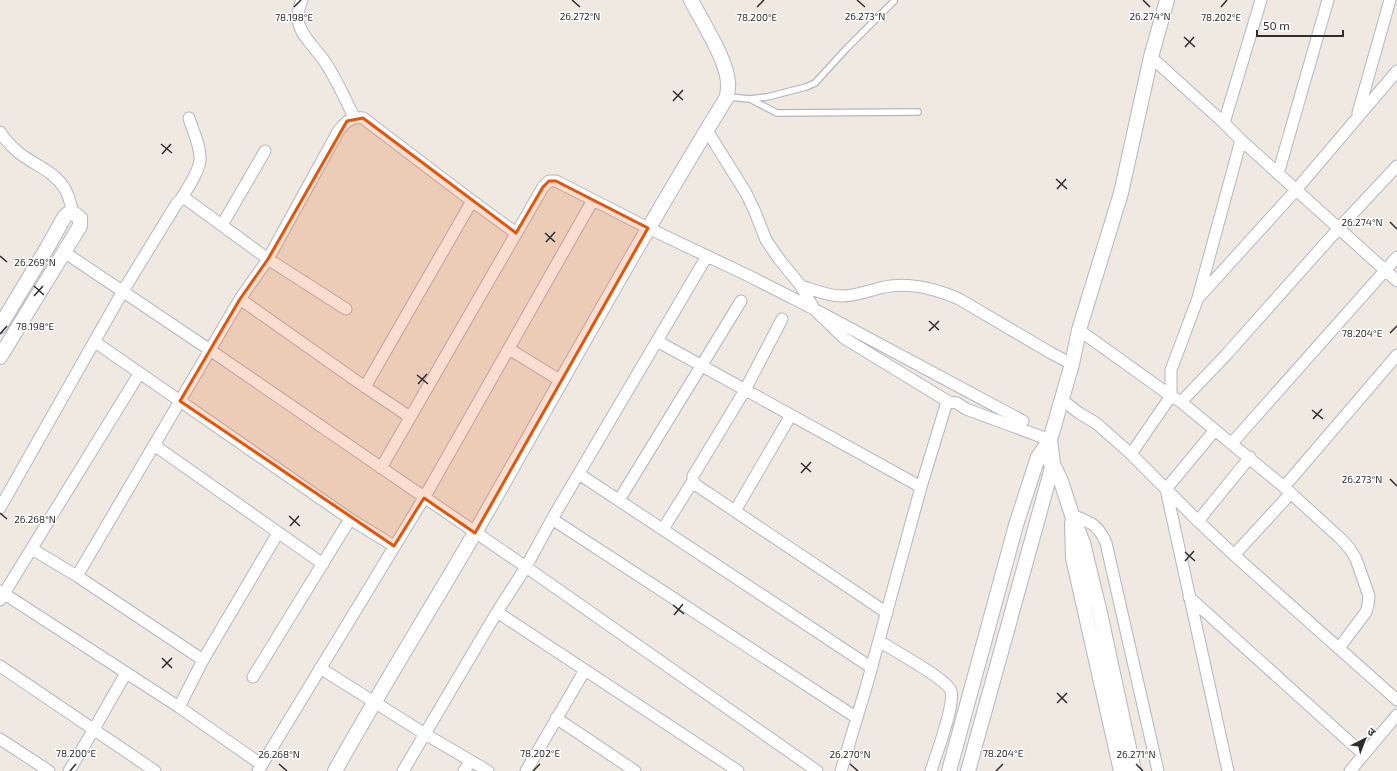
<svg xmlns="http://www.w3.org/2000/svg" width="1397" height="771" viewBox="0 0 1397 771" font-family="'Exo 2','Noto Sans Devanagari',sans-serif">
	<rect width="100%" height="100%" fill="#efe9e1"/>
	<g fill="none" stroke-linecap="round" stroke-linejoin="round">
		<defs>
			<path id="service" d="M728,97L750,99L767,97L806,87L815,83L847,48L894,1
				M750,99L777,113L918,112"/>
			<path id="minor" d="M302,0C299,7 297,17 299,24C302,37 318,51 325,62C337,80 345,99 354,117
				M1151,57L1224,123L1241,140L1397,281
				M1358,113L1390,0
				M1224,123L1261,0
				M706,129L746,193L755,212L766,240L779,259L801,286L814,309L844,338L949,402
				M0,132C5,140 12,147 19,153C36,166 53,170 65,189C69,196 71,205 73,213
				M1278,174L1328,0
				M181,199C187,189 199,172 200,160C201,147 193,131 189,118
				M222,225L265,151
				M64,252L210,350L526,567L817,771
				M801,286C814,290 828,296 842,296C856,296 871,290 884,287C909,282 936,289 959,299L1051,353L1072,364
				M1200,296L1296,190L1397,71
				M240,299L365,387L410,417
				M782,319L745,390L693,476V481L696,485L887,613
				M1079,330L1171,396L1181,402L1284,487L1397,355
				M657,341L921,487
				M95,342L350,519L394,546
				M509,349L561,381
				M365,387L472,201
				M1062,400L1079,413L1096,423L1131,454L1198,521L1234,555L1397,700
				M1181,402L1226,355L1339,228L1397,166
				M1215,430L1166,489L1228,771
				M1232,443L1397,257
				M154,445L323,564
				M1131,454L1171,396V370L1198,298L1241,140
				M381,468L543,187L549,181H556L648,228L749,276L814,309L1023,421
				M579,474L872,668
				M1284,487L1341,539L1350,549L1356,559L1369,596L1368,605L1366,612L1339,648
				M619,500L741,301
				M0,508L123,291L177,203L181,199H186L268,259L346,309
				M735,511L791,415
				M1072,515C1090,522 1098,524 1106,543L1158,771
				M552,519L857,718
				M1198,521L1250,457
				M663,529L693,481
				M32,549L77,576L203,660
				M1234,555L1291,493
				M77,576L240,299L268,259L339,130C347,121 350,117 363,118L472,201L516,233
				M0,591L179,707L262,765
				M1189,597L1363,754
				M0,600L139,374
				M497,612L738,771
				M879,641C893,650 947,679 951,691C955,705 936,755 931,771
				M0,666L155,771
				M320,668L425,734L488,771
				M253,677L350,519
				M179,707L203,660L278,533
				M556,718L635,771
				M0,739L49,771
				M69,771L94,729L126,673
				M258,771L424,498L593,200
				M403,771L497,612L526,567L552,519L707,256
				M464,771L471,761
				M526,771L585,670
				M841,771L867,684L921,487L946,405L949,402L957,403L966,409L1050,440
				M1350,771L1397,715"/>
			<path id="tertiary" d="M0,326L47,248L65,216L69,213H73L80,218V226L0,357
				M1050,462L1053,464L1061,481L1072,515L1083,543L1100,613L1134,771
				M1072,523L1073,558L1121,771
				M335,771C380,690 429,612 476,531C559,386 639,240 727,97C727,92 729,87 728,82C726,58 702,22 691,0
				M949,771L1016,525L1038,457L1050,440L1072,364L1079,330L1121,193L1151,57L1167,0
				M968,771L1053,464L1050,440"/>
		</defs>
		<!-- service casing -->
		<use href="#service" stroke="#b4b7c1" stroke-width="8"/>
		<!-- minor casing -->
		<use href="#minor" stroke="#b4b7c1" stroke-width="13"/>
		<!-- tertiary casing -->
		<use href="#tertiary" stroke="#b4b7c1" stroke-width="16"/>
		<!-- service -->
		<use href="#service" stroke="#fff" stroke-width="5.5"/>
		<!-- minor -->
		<use href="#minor" stroke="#fff" stroke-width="11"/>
		<!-- tertiary -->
		<use href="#tertiary" stroke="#fff" stroke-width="14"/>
	</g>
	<!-- marked area -->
	<path fill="#df570e" fill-opacity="0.2" stroke="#df570e" stroke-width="3" stroke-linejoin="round" d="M363,118L516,233L543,187L549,181H556L648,228L475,533L424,498L394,546L180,401L240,299L268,259L347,121Z"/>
	<!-- ticks -->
	<path fill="none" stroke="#2e2e2e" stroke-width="1.5" d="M572,0L580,7M857,0L865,7M1143,0L1150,7M294,7L301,0M757,7L764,0M1221,7L1227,0M1184,37L1195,47M1185,47L1194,37M673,91L683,100M673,101L683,90M161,144L172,153M162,154L171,144M1056,179L1067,189M1057,189L1066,179M1390,222L1397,229M545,233L555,242M546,242L555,232M0,256L7,262M34,286L44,295M34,296L43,286M929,321L939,330M929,331L939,321M1390,333L1397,326M0,334L7,326M417,375L428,384M418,384L427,374M1312,410L1323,419M1313,419L1322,409M801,463L811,472M801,473L811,462M1390,479L1397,486M0,513L7,519M289,516L300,526M290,526L299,516M1185,552L1195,561M1185,561L1194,551M673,605L684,614M674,615L683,604M162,658L172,668M162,668L172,658M1057,693L1067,703M1057,703L1067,693M279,764L287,771M850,764L858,771M1136,764L1143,771M70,771L76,764M533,771L540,764M996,771L1003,764"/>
	<g font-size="10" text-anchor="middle" fill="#2e2e2e" stroke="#fff" stroke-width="3" stroke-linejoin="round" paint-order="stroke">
		<text x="1150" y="20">26.274°N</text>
		<text x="580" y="20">26.272°N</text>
		<text x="865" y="20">26.273°N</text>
		<text x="294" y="21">78.198°E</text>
		<text x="757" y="21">78.200°E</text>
		<text x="1221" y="21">78.202°E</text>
		<text x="1362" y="226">26.274°N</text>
		<text x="35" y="266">26.269°N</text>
		<text x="35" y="330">78.198°E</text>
		<text x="1362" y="337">78.204°E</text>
		<text x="1362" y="483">26.273°N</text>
		<text x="35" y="523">26.268°N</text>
		<text x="76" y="757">78.200°E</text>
		<text x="540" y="757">78.202°E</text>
		<text x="1003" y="757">78.204°E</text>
		<text x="279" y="758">26.268°N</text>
		<text x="850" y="758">26.270°N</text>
		<text x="1136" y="758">26.271°N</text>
	</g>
	<!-- north arrow -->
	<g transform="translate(1365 739) rotate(42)" stroke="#ffffff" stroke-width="3" paint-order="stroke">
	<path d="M0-3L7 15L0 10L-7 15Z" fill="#2e2e2e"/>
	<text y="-6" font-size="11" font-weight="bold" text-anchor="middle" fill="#2e2e2e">उ</text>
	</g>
	<!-- scale -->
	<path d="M1257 30v6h86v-6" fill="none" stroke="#2e2e2e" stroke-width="2"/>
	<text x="1263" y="30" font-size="12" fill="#2e2e2e" stroke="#ffffff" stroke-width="3" paint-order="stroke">50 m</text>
</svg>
